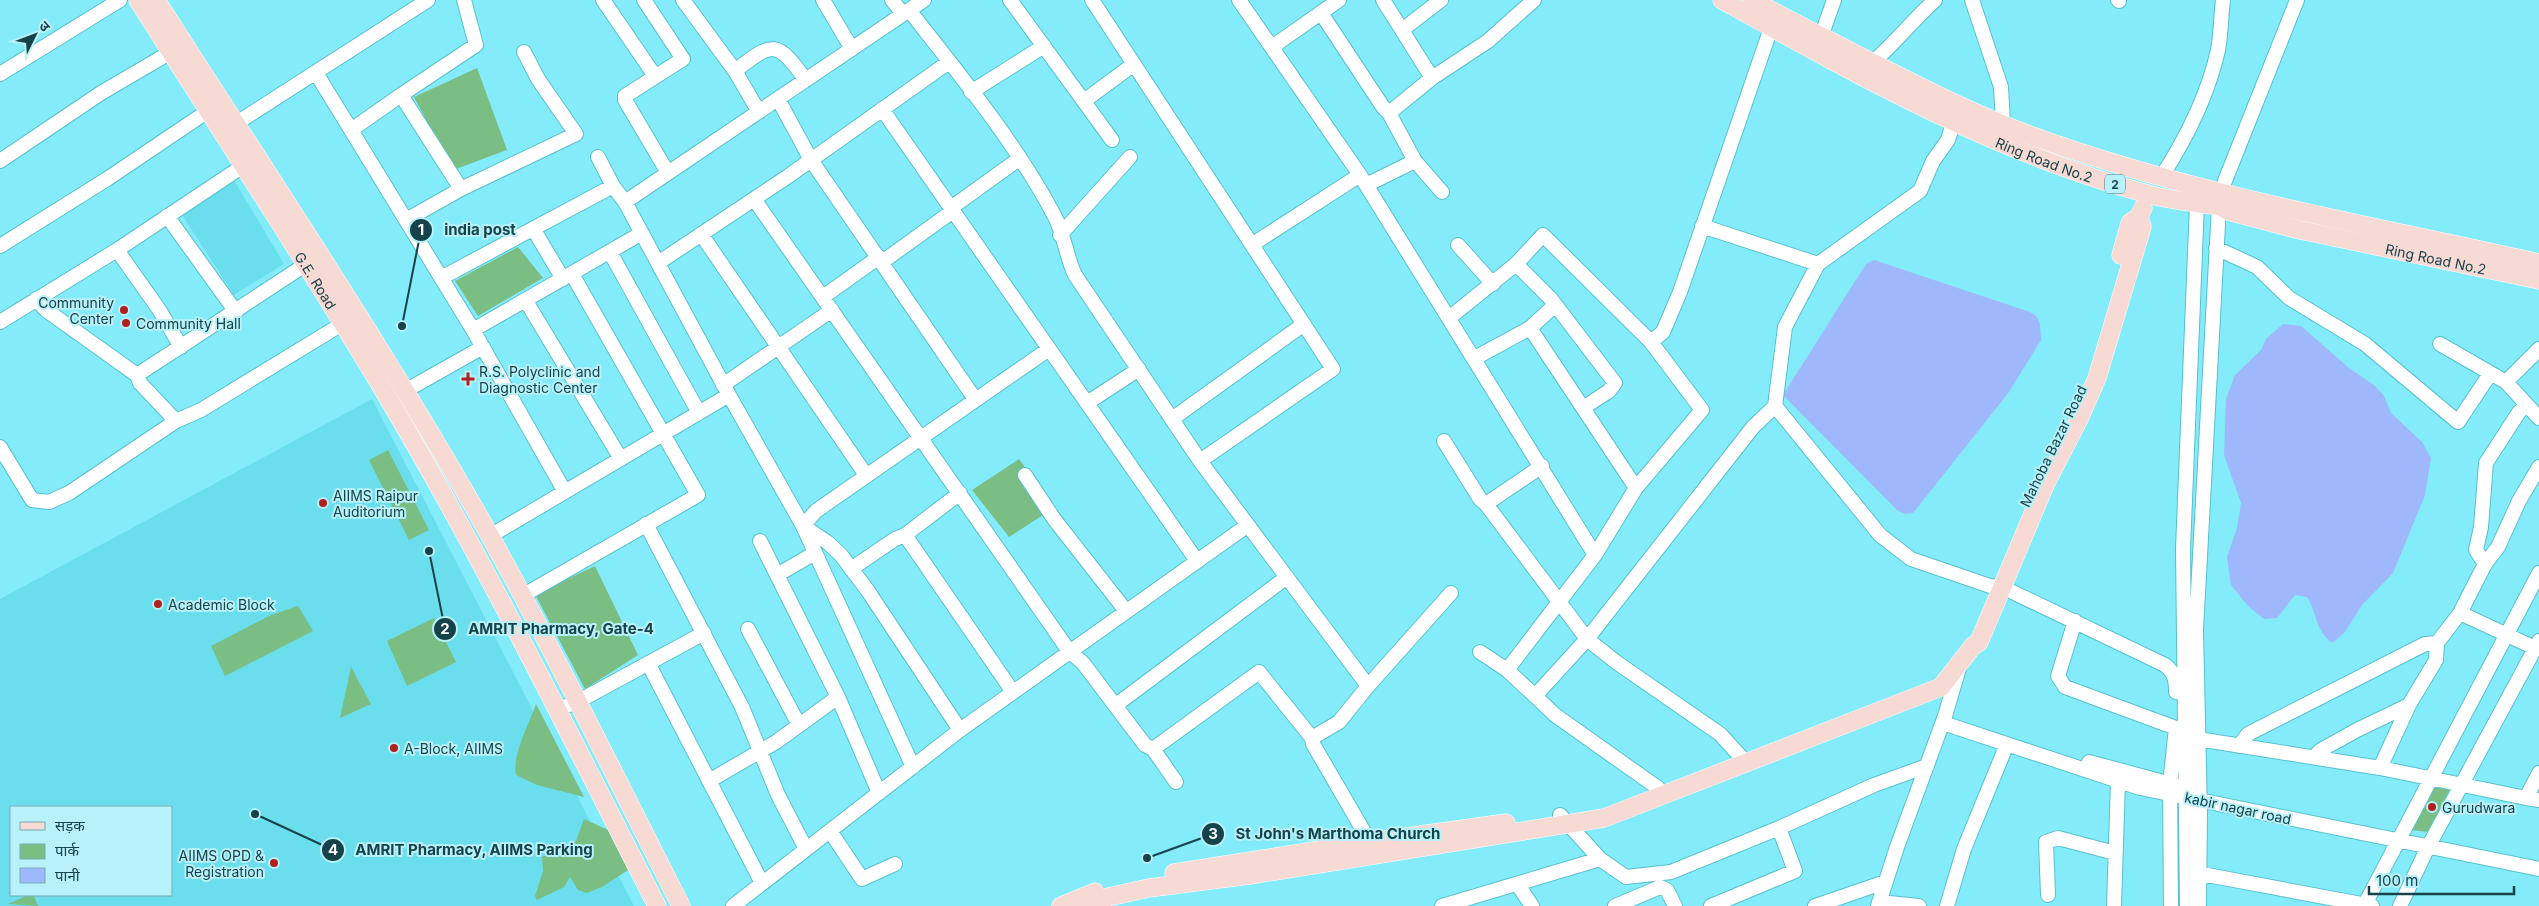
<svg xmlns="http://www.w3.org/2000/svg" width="2539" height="906" viewBox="0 0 2539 906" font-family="Inter,'Noto Sans Devanagari',sans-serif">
	<rect width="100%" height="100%" fill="#84ebfa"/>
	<!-- built -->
	<path fill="#6bdeee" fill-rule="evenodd" d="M234,180L284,264L234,295L182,215Z
		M372,399L634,906H0V599ZM11,807H171V895H11Z"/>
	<!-- green -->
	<path fill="#7abe84" d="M477,68L507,150L453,170L414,97Z
		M518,247L543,278L478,316L455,281Z
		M388,450L429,530L409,540L369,460Z
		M1019,459L1054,508L1009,537L972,490Z
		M595,566L638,655L585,689L535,594Z
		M298,606L313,631L225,676L211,646L271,615Z
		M434,618L456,662L407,686L387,641Z
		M351,667L371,704L340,718Z
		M536,704L584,797L537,785L516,775C512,753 529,725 536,704Z
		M2434,783L2451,787L2428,832L2412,830Z
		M584,819L608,830L628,870L602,887L587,893L578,890L570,877L564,887L537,900L535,896L543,871L542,857L576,841Z
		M28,895L34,896L38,906L8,904Z"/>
	<!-- water -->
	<path fill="#9eb8fb" d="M1874,260L2030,312L2037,317L2040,324L2041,340L2009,392L1913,513L1905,514L1897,510L1783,395L1866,264Z
		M2283,324L2301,326L2349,368L2374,385L2384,396L2391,413L2422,442L2431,458L2425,495L2393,573L2362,605L2345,632L2332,643C2315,630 2318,615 2307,597L2295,595L2277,618L2264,619L2248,606L2231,585L2227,557L2237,528L2241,503L2224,455L2226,399L2235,375L2261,350L2266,339Z"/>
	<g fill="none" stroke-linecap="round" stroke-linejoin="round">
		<defs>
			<path id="minor" d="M603,0L655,76
				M644,0L683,59L625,96V100L668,173
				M683,0L735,71L759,112
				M823,0L852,49
				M892,0L903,14
				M1010,0L1112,140
				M1092,0L1333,369L1200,461
				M1239,0L1360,175L1595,555
				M1383,0L1432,78
				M1972,0L2001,87L2003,123
				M2118,0L2119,1
				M909,10C959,74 1016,143 1054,215C1064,233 1066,256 1075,275L1200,461L1368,686
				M1321,13L1383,107L1389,113L1415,161L1442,192
				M1402,30L1441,0
				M1821,37L1834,0
				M1272,47L1339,0
				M1872,63C1895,43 1913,20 1935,0
				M735,71C774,40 777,41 806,80
				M316,73L351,130L401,95L461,189L576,134L538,79L524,52
				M0,74L120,0
				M971,92L1044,46
				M401,95L476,45L464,0
				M778,99L811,160L975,399
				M1084,101L1134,64
				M882,109L1197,561
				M1389,113L1432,78L1488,41L1534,0
				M229,128L428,0
				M351,130L473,330L565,492
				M598,157L613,186L625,202L729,395L803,526L913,767
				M0,161L101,93L171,52
				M2162,176C2187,137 2208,95 2218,50C2221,34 2221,16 2223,0
				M1366,185L1415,161
				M2221,191L2297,0
				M754,199L1069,651L1083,663L1145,745L1153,749L1176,782
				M625,202L924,0
				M951,208L1019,159
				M167,216L236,312
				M406,220L461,189
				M1702,226L1818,264L1920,191L1933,161L1948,140L1953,123
				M534,230L563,279
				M701,234L866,475
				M1060,235L1130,157
				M1253,244L1360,175
				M1458,245L1493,284
				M0,246L107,179L208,111
				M2216,248L2257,267L2289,298L2365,344L2458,422L2490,374
				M117,250L160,311L181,347
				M610,252L699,413
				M882,262L953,211
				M658,263L787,177L949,62
				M1516,264L1551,299L1615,383L1609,391L1583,408
				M1818,264L1785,327L1775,406L1880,535L1911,559L1990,586L2002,587L2165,665C2175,673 2176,680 2176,692
				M441,278L613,186
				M823,297L879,257
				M36,299L46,310L137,375L140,383L176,421
				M526,301L621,459
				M1449,318L1516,264L1543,235L1651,342L1702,410L1636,488L1595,555L1507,670L1535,696
				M0,322L117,250L243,166
				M1530,328L1636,488
				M473,330L642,233
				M1651,342L1663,332L1680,292L1771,28
				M2440,344L2506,382L2539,418
				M1475,358L1530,328L1554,306
				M137,375L305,265
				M2506,382L2539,349
				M723,385L832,310
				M405,391L483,347
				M1087,403L1139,369
				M1172,419L1304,324
				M1444,441L1480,499L1486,504L1587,639L1616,662L1720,734L1741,757
				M0,447L32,500L49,502L69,493L176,421L201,410L342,324
				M1025,475L1054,519L1126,611
				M1486,504L1542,466
				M646,524L742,707L778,795L806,849
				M905,535L1013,692
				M490,536L729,395
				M760,541L838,697L879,793
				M2485,564L2476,550L2481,527L2486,463L2519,412L2526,406
				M851,569L895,539L905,535L960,493
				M777,575L815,553
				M522,596L698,495L572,274
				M2460,613L2535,648
				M2075,621L2058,676L2065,687L2176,728L2170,784L2171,906
				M748,629L799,725
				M1480,652L1507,670
				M648,663L762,883
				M1116,705L1287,577
				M558,709L577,702L704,633
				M1943,723L2140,788L2539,869
				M960,730L868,591L841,555L827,542L803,526L816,511L836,497L1049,349
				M1312,738L1339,722L1368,686L1451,593
				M2198,739L2380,768L2526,798L2539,773
				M2239,746L2248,734L2425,644L2437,643
				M1153,749L1259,672L1312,738L1313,744L1374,849
				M2315,756L2321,750L2357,730L2409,705L2436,660L2437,643L2460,613L2485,564L2498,547L2519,501L2539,467
				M2089,762L2182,787
				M2380,768L2409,705
				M709,781L776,742L838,697
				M1662,797L1658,788L1555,715L1535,696L1587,639L1753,427L1775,406
				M2526,798L2539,800
				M1560,815L1600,859L1626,877L1671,872L1779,828L1874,785L1927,766
				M830,831L862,879L895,864
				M2191,872L2372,906
				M1518,885L1532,906
				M2048,895L2046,842L2058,838L2115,853
				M1879,902L1919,906
				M733,906L960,730L1248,525
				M1442,906L1600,859
				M1615,906L1660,887L1667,890L1675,906
				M1711,906L1795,871L1779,828
				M1815,906L1885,882
				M1878,906L1897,847L1945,716L1960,665
				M1947,906L1964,849L2007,744
				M2114,906L2118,781
				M2187,906L2183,549L2197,203
				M2199,906L2200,813L2196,630L2219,206
				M2364,906L2539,573
				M2400,906L2428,847L2539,641"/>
			<g id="major">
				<path id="s1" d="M138,0C220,130 305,259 384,391C483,558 569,733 657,906"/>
				<path d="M156,0C269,177 387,352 490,536C557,657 618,782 681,906"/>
				<path id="s2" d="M1722,0C1859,76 1995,153 2148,194C2170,201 2195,202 2219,206L2228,211L2300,230L2539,280"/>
				<path d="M1752,0C1790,21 1829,40 1867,60C1922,88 1977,116 2035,137C2198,196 2371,225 2539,263"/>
				<path d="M2121,255L2130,223L2139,217L2143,208"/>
				<path d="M1174,873L1370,842L1506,823"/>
				<path d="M1061,906L1095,892"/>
				<path d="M1085,906L1108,897L1149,888L1250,875L1604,818L1941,687L1973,646L1979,642L2045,485L2079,419L2097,378L2142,227L2139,217"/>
			</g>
		</defs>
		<!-- minor casing -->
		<use href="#minor" stroke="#57c0cf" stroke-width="16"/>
		<!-- major casing -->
		<use href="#major" stroke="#fff" stroke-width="19"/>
		<!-- minor -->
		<use href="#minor" stroke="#fff" stroke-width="14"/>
		<!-- major -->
		<use href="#major" stroke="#f8dad5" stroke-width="18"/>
	</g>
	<!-- markers -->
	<g fill="#b0201c" stroke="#b8f1fa" stroke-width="2">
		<circle cx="124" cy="310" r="5"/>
		<circle cx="126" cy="323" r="5"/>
		<path d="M465.5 371.5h5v5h5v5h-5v5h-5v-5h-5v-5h5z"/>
		<circle cx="323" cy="503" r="5"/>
		<circle cx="158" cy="604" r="5"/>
		<circle cx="394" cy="748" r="5"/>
		<circle cx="2432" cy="807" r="5"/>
		<circle cx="274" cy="863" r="5"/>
	</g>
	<g text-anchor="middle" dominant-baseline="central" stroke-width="4" stroke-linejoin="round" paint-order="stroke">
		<!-- shield labels -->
		<rect fill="#b8f1fa" stroke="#47767e" stroke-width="1" x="2105" y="174.5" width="20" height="19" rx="4"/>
		<g font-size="12" font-weight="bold" fill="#164249">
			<text x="2115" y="184">2</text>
		</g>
		<!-- street labels -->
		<g font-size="14" fill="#164249" stroke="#b8f1fa">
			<text stroke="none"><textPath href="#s2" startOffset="360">Ring Road No.2</textPath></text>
			<text stroke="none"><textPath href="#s2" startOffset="765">Ring Road No.2</textPath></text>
			<text stroke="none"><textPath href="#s1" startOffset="332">G.E. Road</textPath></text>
			<text transform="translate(2053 446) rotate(-64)">Mahoba Bazar Road</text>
			<text transform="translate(2238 808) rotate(12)">kabir nagar road</text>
		</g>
		<!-- poi labels -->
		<g font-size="14" fill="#164249" stroke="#b8f1fa" text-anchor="start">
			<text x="114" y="302" text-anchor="end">Community<tspan x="114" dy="16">Center</tspan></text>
			<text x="136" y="323">Community Hall</text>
			<text x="479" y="371">R.S. Polyclinic and<tspan x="479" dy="16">Diagnostic Center</tspan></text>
			<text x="333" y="495">AIIMS Raipur<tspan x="333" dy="16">Auditorium</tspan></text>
			<text x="168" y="604">Academic Block</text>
			<text x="404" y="748">A-Block, AIIMS</text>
			<text x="2442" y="807">Gurudwara</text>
			<text x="264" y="855" text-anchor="end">AIIMS OPD &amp;<tspan x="264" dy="16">Registration</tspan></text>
		</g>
	</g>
	<!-- callouts -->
	<path fill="none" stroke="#164249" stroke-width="2" d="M402 326L421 230M429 551L445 629M1147 858L1213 834M255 814L333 850"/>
	<g fill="#164249" stroke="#b8f1fa" stroke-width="2">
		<circle cx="402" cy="326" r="5"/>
		<circle cx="429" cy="551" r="5"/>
		<circle cx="1147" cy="858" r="5"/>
		<circle cx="255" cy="814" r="5"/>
		<circle cx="421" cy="230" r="12"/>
		<circle cx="445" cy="629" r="12"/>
		<circle cx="1213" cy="834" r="12"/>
		<circle cx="333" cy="850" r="12"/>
	</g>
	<g font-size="15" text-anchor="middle" font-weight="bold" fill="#fff">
		<text x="421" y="235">1</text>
		<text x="445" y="634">2</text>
		<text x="1213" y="839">3</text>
		<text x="333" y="855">4</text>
	</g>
	<g font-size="15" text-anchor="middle" font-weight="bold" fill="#164249" stroke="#b8f1fa" stroke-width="4" stroke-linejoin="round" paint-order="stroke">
		<text x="480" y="235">india post</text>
		<text x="561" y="634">AMRIT Pharmacy, Gate-4</text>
		<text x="1338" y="839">St John's Marthoma Church</text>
		<text x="474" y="855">AMRIT Pharmacy, AIIMS Parking</text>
	</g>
	<!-- legend -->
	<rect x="10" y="806" width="162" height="90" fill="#b8f1fa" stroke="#77abb3"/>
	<rect x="20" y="822" width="25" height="8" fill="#f8dad5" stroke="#77abb3"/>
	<text x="55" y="831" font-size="15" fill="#164249">सड़क</text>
	<rect x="20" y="844" width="25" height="15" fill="#7abe84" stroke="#77abb3"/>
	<text x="55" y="856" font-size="15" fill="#164249">पार्क</text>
	<rect x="20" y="868" width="25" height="15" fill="#9eb8fb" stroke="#77abb3"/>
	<text x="55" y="881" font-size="15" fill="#164249">पानी</text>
	<!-- north arrow -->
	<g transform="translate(35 35) rotate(48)" stroke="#b8f1fa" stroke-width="4" paint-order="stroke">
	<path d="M0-4L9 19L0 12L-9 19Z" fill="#164249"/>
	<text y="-8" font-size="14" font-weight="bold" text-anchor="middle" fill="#164249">उ</text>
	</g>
	<!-- scale -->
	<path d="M2369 886v8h145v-8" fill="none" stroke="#164249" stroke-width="2.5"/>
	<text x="2376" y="886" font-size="15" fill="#164249" stroke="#b8f1fa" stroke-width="4" paint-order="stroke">100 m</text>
</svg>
